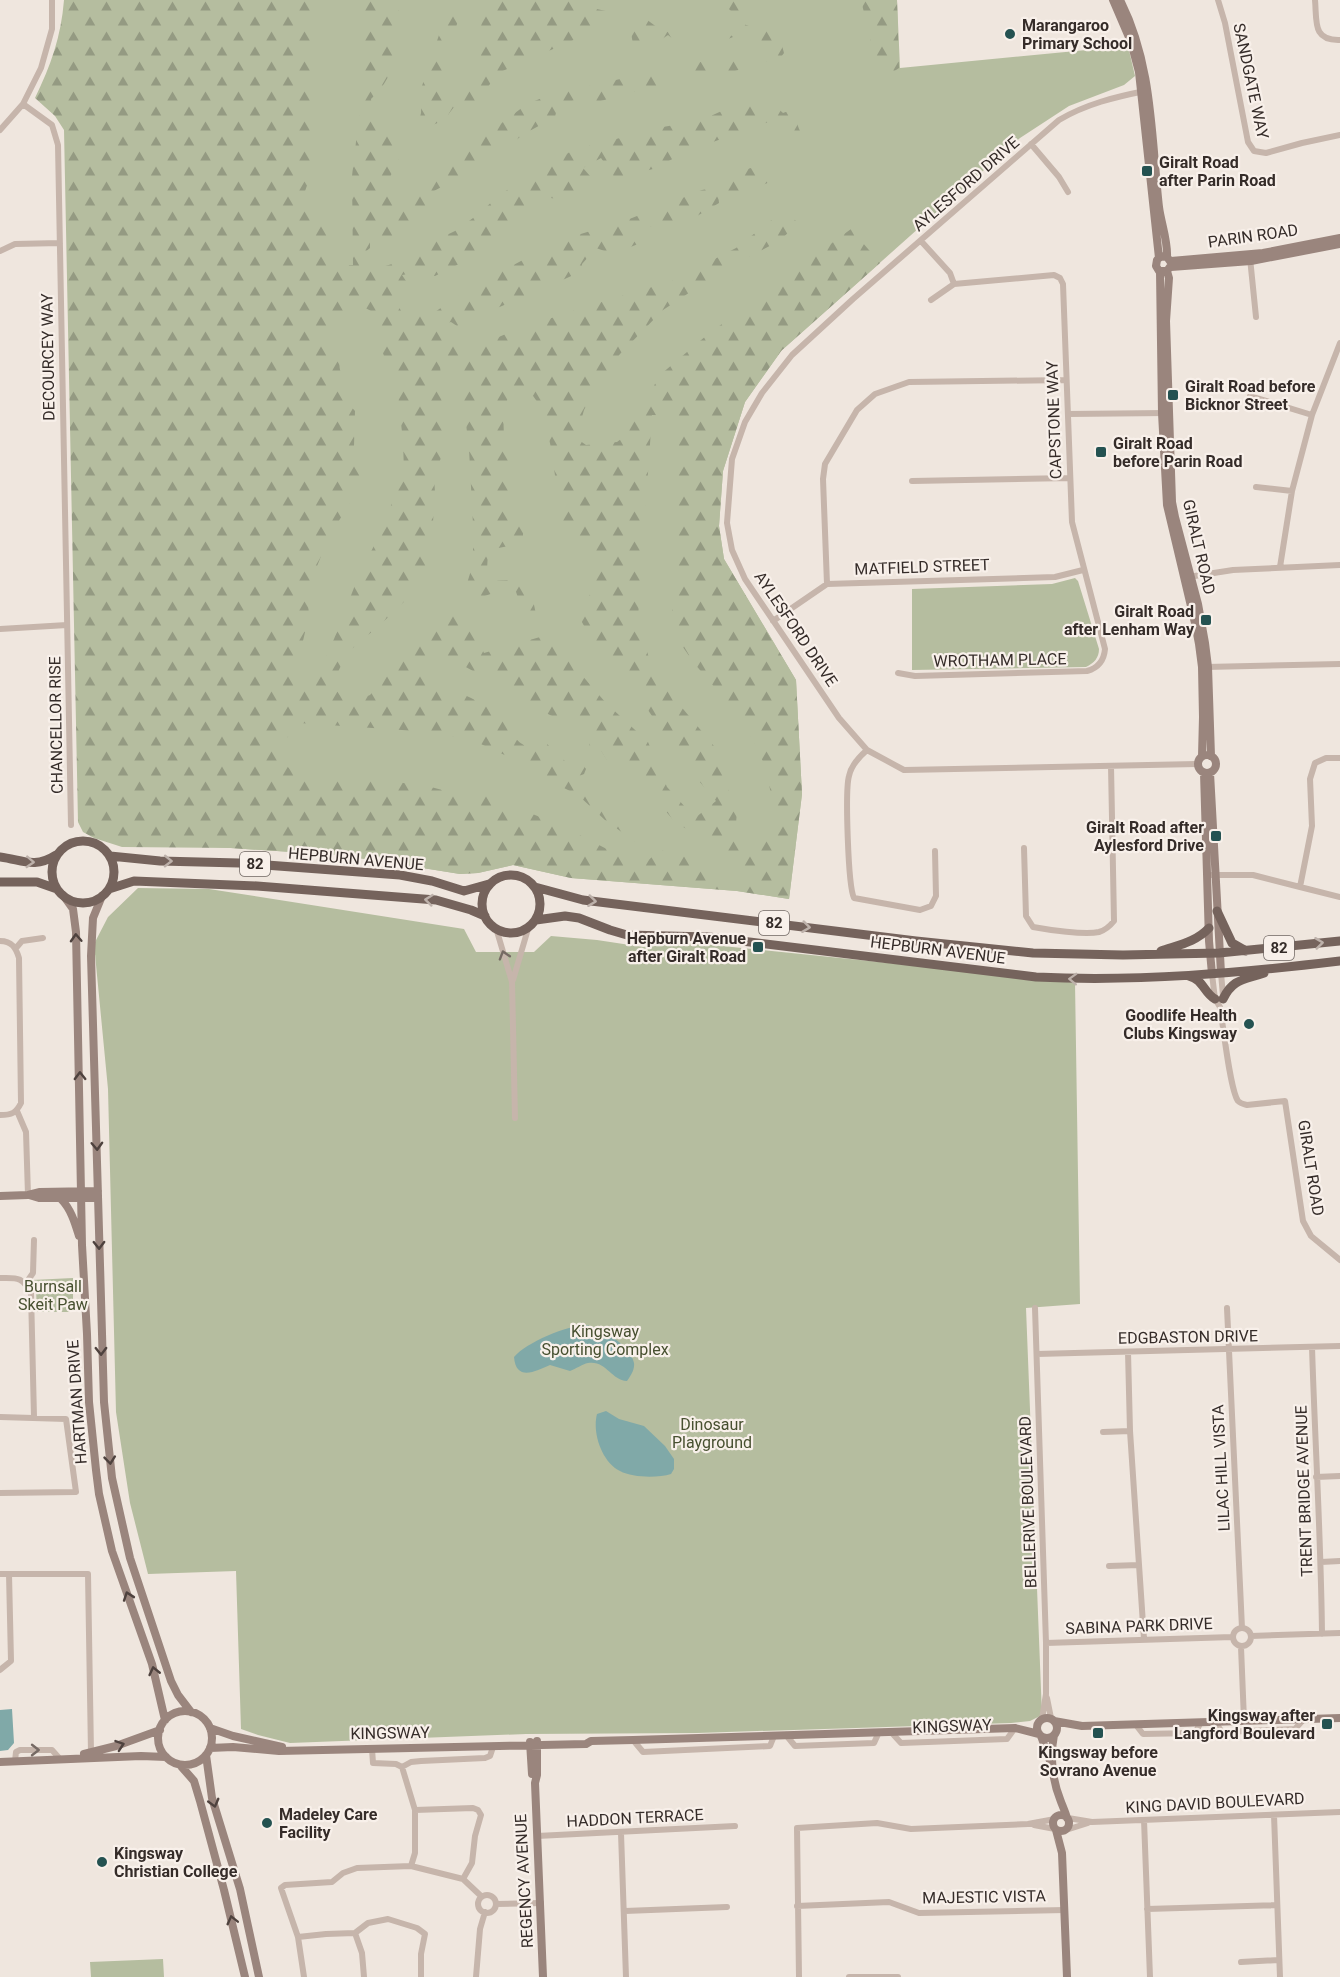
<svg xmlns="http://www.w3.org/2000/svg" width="1340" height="1977" viewBox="0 0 1340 1977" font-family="Roboto,sans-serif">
	<defs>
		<pattern id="forest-firs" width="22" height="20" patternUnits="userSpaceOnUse" patternTransform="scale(1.5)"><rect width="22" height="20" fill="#b5bd9f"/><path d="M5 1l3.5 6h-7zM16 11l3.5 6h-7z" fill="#949a82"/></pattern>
	</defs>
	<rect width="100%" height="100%" fill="#efe6de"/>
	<!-- green -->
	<path fill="#b5bd9f" d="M275,0H897L900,68L1128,46L1135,76L1124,85L1069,106L1020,138L782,350L745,402L723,471L719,526L724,559L796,680L802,794L789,899L737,891L571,878L513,865L478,873L460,874L373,860L337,855L216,847Z
		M1075,578L1078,581L1099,649C1099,658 1094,663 1086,667L912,670V589L1052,584Z
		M138,888L209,889L464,929L476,952H534L551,936L597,940L643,947L693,943L1075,982L1080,1304L1026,1308L1042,1715L1030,1721L1011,1723L697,1733L526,1734L290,1743L258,1735L241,1729L236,1571L148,1574L130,1503L116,1412L108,1089L94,944L108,917Z
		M73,1278V1312H37L36,1289L32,1280Z
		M163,1959L164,1977H91L90,1962Z"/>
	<!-- forest -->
	<path fill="url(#forest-firs)" fill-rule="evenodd" d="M64,0H314L309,15L310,29L315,40L312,171L303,197L309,211L325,224L329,233V266L353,265L352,176L361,99L363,0H389L390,3L399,11C391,48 402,70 371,99C373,124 378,130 402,138C401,144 400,151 399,158C395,170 380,187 393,198C397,203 399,204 405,205L416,194L430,173L448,155L474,134L499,125L527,104L547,96L576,89L660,70L666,85L656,90L637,91L597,102L585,98L558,104L555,117L524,134L489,161L471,171L454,188L445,185L434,191L426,207L410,221H401L390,240L383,245L375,229L370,231V248L364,253L371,261L382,267L392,264L409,253L455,231L480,213L499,195L573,150L663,127L702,120L726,109L758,103L774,105L783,113L791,110C797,117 796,123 800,131L798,134L780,121H771L688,151L653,169L615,178L601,158L583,168L597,184L557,199L545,197L493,242L465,261L435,276L414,273L402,275L410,287L393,298L405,317L418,316L435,312L465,291L532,255L546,254L559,250L568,238L632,218L702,190L713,188L718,193L719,203L692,219L682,215L673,219L675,227L662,232L654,225L641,232L638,244L613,254L596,248L582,264V271C541,291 498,306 457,326L451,322L442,324L438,333L451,338L458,348L482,344L518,329L588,306L672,281L736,248L778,215L785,213L799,223L779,241L722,271L663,310L620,354L599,381L584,410L576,438L586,445L617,442L625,436L630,424L637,416L660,375L707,335L851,229L880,263L781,351L745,402L723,471L719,526L724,559L796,680L802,794L789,899L737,891L571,878L513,865L478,873L460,874L373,860L337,855L231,848L122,847L94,838L83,832L78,822L64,130L55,116L35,98C51,65 61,37 64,0ZM360,305L371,311L376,322L377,336L398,396L403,441L404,472L380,534L359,575L334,639L317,675L305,676L296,671L309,615L307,591L328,539L349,504L360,476L358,459L354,446L355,411C345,400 349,398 345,385C342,372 338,372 340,358L328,340C334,316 335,312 360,305ZM462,361L463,398L469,449L473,524V564L464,593L479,598L514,586L525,618L536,614L527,573L509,580L491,581L487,571L488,550L514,545L523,538V520L513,509L510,495L513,471L504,437L503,410L510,394L523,389L531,393L543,410L551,448L558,496L559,534L581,544L591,539L598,560L592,575L593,588L585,605L575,609L591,639L622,674L640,689L646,707L676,752L691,764L694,775L716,801L695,818L667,787L648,742L606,703L547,635L484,653L457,599L370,695L347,704L330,682L328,675L338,672L347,653L381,624L413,593L430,565L435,493L434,476L444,450L440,362ZM652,415L681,416L673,512L677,545L672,611L676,637L694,663L736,713L753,740L765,766L773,803L782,823C781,826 780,829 779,832C770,845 745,843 738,829C734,821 738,814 738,806L731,798L714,746L653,673L638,618ZM436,655L446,656L473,671L499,679L507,683L514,697L552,716L566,719L587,730L590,748L602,752L607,760C617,763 626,769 637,772L644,790L657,794L663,808L675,822L719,849L748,876L736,889L718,880L686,857L660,850L644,864L634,863L560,825L530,813L519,806C503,808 497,806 487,793L457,794L431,787L397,782L309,776L292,771L282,761V741L292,734L299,723L402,730L470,739L535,769L558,785L578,795L605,820L641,846L647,848L650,845V841L626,825L602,803L576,788L577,777L584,774L586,769L582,763H567L543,740L538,738L528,747C510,740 515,729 504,719C484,701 447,688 424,675L426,665Z
		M444,0H457L461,10L451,45L440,63L443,66V71L447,73L443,85L438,86V88L454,107L444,120L420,131L417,130L421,113L422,86L439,35Z
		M487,0H568L579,5L619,14L585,35L498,73L482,95L470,106H465L461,101L471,87L484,60L478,52L483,10Z
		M720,0H734L744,12L735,15Z
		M861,0H897L899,68L893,72L876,63Z
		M638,13L662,31L692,35L691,44L678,43L668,35L656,43L635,50C631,37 628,25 638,13Z
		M736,21L754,28L766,26L774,31L781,42L784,53L781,57C751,65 719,81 687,74L685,68L686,64L729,58L736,59L763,56L761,39L750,32L742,34L733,28Z
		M723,28L733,37L718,43L707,35L719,32Z
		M768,163L776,170L775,180L736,196L726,192L721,182L730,174Z"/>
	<!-- water -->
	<path fill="#80a9a8" d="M586,1325C602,1328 631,1346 634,1363C635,1370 630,1377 627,1381C611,1380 606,1360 588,1363C582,1364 576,1369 570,1371L550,1365C536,1371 516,1382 514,1357C527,1342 566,1326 586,1325Z
		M606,1411L619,1419L644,1426L665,1446L674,1459V1469L671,1474C658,1478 633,1478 620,1471C602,1462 592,1433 597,1414Z
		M12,1709L14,1743L8,1750L0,1751V1710Z"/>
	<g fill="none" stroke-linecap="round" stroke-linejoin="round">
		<!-- street -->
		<path stroke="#c6b5ab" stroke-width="6" d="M1218,0L1225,23L1248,142L1254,151L1266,153L1302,143L1340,135
			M1315,0C1317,21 1312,41 1340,40
			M1145,91C1115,97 1086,104 1059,120L853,299L792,355L762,393L745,422L732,459L727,523L732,550L745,579L839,718L867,750L904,770L1197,764
			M23,104L52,125L58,145L71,825
			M0,130L23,104L41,68L52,29V0
			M1031,144L1059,177L1068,192
			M921,241L950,273L954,284
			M0,251L15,244L60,243
			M1250,258L1256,317
			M1250,396L1312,415
			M1068,414L1166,413
			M912,481L1070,478
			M1256,487L1292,491
			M1280,567L1292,491L1312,415L1340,343
			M1188,577L1233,570L1340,565
			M827,584L823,479L825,464L857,410L875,394L909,382L1066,380
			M773,621L827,584L1055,577L1083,570
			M0,629L67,625
			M1206,667L1340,664
			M898,673L915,676L1087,671C1098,668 1104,661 1105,649L1072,522L1063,284L1060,278L1054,275L954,284L931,300
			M867,750C859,757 851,765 849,776C845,790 848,886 854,898L920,910L931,906L936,896L935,851
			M1024,848L1026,916L1033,927C1049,930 1084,935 1099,932C1106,930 1110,926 1114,921L1111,766
			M1211,875H1253L1300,887L1312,826L1310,779L1315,763L1326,758H1340
			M1300,887L1340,897
			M496,928L512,982L515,1118
			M0,941C12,941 16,948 19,958L21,1103C16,1113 12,1115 0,1115
			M16,948L22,941L43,938
			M1221,973L1223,996
			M1212,974L1215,999L1220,1007C1223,1024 1230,1090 1238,1101C1241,1104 1242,1104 1247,1105L1285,1101L1303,1221L1311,1236L1340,1260
			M513,980L528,929
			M17,1111L26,1132L28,1195
			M0,1278C17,1278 22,1276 31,1293L34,1417
			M26,1283L33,1273L34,1240
			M1035,1308L1046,1643V1694L1042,1719
			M1227,1308L1242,1628
			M1312,1347C1315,1443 1321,1538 1322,1634
			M1128,1352L1130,1431L1144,1639
			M1037,1354L1340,1346
			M0,1417L66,1419L76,1492L0,1493
			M1103,1432L1130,1431
			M1316,1477L1340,1476
			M1321,1562L1340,1561
			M1109,1566L1139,1565
			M0,1574H88L91,1753
			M1233 1637a9 9 0 1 1 18 0a9 9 0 1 1-18 0Z
			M1251,1636L1340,1633
			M1046,1643L1232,1637
			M1241,1647L1244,1720
			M0,1670L11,1661L9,1574
			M1047,1698L1051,1718
			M1215,1722L1222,1732L1295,1729L1304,1719
			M1136,1725L1143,1734L1195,1733L1201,1722
			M891,1732L901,1743L1007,1739L1015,1728
			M786,1735L795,1746L874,1743L879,1732
			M633,1740L643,1752L770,1746L774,1736
			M372,1749L373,1763L396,1764L402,1767L411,1762L421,1761L485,1758L490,1756L493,1747
			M15,1761L16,1752L20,1750H52L60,1759
			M402,1767L415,1810V1853L411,1866
			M415,1810L473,1808L478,1810L481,1815L475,1836L472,1863L463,1879
			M1274,1815L1280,1977
			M1068,1818L1092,1822L1340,1812
			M1144,1820L1150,1977
			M1034,1825L1055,1829
			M1066,1830L1088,1823
			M621,1833L626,1977
			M537,1836L735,1826
			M478 1904a9 9 0 1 1 18 0a9 9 0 1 1-18 0Z
			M496,1904L541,1903
			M797,1906L889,1902L919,1913L1065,1910
			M1147,1909L1277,1905
			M625,1911L727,1907
			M355,1933L362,1953L364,1977
			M298,1937L326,1934L355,1933L368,1923L388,1919L417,1928L425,1934L421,1954V1977
			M1241,1962L1279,1960
			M304,1977L298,1937L281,1888L285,1885L332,1882L343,1873L357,1868L411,1866L463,1879L481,1896
			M476,1977L480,1929L485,1912
			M799,1977L797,1828L877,1823L911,1829L1028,1824L1055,1819
			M849,1977H898"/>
		<!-- secondary -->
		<path stroke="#9a857d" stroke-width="8" d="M1113,0L1131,42L1139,72L1159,258
			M1120,0C1153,65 1151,136 1159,207C1161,223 1168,241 1167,257L1172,264L1167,271H1159L1156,266L1157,260L1161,256L1167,257
			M1171,261L1263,253L1340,238
			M1171,267L1251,261L1340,244
			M1167,271L1169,278L1166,321L1172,502L1175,517L1198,604L1205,643L1208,667L1211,756
			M1160,272L1162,413L1167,505L1195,623L1199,644L1202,667L1203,717L1202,756
			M1198 764a9 9 0 1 1 18 0a9 9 0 1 1-18 0Z
			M1204,773L1209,941L1212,974
			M1210,773L1221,973
			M63,895L73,909L76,932L82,1245L87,1334L89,1402L96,1470L99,1494L112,1551L152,1664L165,1720
			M102,896L93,918L91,956L104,1402L112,1478L130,1558L171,1681L178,1695L191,1712
			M29,1195L39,1198H98
			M0,1196L28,1195L40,1192L98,1191
			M61,1199C71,1209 75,1223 79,1236
			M158 1738a27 27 0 1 1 54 0a27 27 0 1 1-54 0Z
			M1037 1728a10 10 0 1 1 20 0a10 10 0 1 1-20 0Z
			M1054,1721L1082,1726L1340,1718
			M210,1728L233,1736L282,1747
			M1054,1735C1050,1755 1052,1779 1060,1799C1062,1805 1065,1811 1067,1818
			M1041,1736L1050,1761
			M537,1741V1775L535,1783L543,1977
			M530,1742L532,1774
			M210,1748L233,1747L279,1751L586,1744L591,1741L633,1740L1015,1728L1039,1734
			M84,1754L116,1746L160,1730
			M206,1755L212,1798L240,1889L259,1977
			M0,1762L141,1756L166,1757
			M180,1765L194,1781L200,1801L224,1890L245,1977
			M1053 1823a8 8 0 1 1 16 0a8 8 0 1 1-16 0Z
			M1056,1830L1062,1853L1067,1977"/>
		<!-- primary -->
		<path stroke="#75635c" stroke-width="9" d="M52 872a31 31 0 1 1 62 0a31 31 0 1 1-62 0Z
			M110,856L160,861L239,863L400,875L432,881L464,891L489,884
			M0,857C23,860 34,869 56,855
			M482 904a29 29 0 1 1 58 0a29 29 0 1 1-58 0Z
			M0,882H37L57,889
			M535,887L583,900L916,941L1033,953L1123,955L1219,953L1340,941
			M109,889L134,881L257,886L436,900L471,910L485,916
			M1217,911L1232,943L1246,951
			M536,920L565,916L579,918L610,930L627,935L709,937L1036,977C1138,982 1240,973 1340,961
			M1161,951C1178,945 1196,942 1209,928
			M1189,976C1203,979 1204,993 1215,999
			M1223,999C1233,978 1245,980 1264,973"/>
	</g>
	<!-- one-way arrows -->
	<defs><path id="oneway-chevron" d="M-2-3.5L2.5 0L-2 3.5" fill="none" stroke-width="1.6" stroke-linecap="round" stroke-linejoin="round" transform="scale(1.5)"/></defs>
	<g stroke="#bdb1aa">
		<use href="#oneway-chevron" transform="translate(168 861) rotate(1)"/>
		<use href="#oneway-chevron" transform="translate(30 862) rotate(3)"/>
		<use href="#oneway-chevron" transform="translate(429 900) rotate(-174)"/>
		<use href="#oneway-chevron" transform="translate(592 901) rotate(7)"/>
		<use href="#oneway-chevron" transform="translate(806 927) rotate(7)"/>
		<use href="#oneway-chevron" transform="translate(1319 943) rotate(-7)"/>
		<use href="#oneway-chevron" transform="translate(1073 979) rotate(-178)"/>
	</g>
	<g stroke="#4e423e">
		<use href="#oneway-chevron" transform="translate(76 938) rotate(-93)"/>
		<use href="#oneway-chevron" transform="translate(80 1076) rotate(-91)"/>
		<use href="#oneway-chevron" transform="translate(97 1146) rotate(88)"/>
		<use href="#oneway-chevron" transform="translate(99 1245) rotate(89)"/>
		<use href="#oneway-chevron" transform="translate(101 1351) rotate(89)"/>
		<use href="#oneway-chevron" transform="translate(110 1460) rotate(84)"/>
		<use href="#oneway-chevron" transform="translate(128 1596) rotate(-109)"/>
		<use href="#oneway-chevron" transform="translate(154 1671) rotate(-103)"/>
		<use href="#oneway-chevron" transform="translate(120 1745) rotate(-19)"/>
		<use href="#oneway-chevron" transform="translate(214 1803) rotate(75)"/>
		<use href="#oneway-chevron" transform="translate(232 1920) rotate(-104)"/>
	</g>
	<g stroke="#766a64">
		<use href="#oneway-chevron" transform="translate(504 955) rotate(-107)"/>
		<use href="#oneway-chevron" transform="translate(35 1750)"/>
	</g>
	<!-- markers -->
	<g fill="#245251" stroke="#f8f0ea" stroke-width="2">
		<circle cx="1010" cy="34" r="6"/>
		<rect x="1141" y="165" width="12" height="12" rx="3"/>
		<rect x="1167" y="389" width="12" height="12" rx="3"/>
		<rect x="1095" y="446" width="12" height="12" rx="3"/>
		<rect x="1200" y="614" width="12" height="12" rx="3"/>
		<rect x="1210" y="830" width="12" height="12" rx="3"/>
		<rect x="752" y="941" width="12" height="12" rx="3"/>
		<circle cx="1249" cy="1024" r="6"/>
		<rect x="1321" y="1718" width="12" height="12" rx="3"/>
		<rect x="1092" y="1727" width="12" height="12" rx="3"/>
		<circle cx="267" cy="1823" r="6"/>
		<circle cx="102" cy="1862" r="6"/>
	</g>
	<g text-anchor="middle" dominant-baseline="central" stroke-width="4.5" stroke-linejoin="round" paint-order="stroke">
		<!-- shield labels -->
		<g fill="#f8f0ea" stroke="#706763" stroke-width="1.5">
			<rect x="240" y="852" width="30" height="24" rx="4.5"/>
			<rect x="759" y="911" width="30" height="24" rx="4.5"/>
			<rect x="1264" y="936" width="30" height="24" rx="4.5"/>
		</g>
		<g font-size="15" font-weight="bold" fill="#352c29">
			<text x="255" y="864">82</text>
			<text x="774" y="923">82</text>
			<text x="1279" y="948">82</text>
		</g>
		<!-- poi labels -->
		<g font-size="16" font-weight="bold" fill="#352c29" stroke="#f8f0ea" text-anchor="start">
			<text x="1022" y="25">Marangaroo<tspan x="1022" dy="18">Primary School</tspan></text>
			<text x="1159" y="162">Giralt Road<tspan x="1159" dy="18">after Parin Road</tspan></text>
			<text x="1185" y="386">Giralt Road before<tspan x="1185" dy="18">Bicknor Street</tspan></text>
			<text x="1113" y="443">Giralt Road<tspan x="1113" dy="18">before Parin Road</tspan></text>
			<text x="1194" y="611" text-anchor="end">Giralt Road<tspan x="1194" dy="18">after Lenham Way</tspan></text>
			<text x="1204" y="827" text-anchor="end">Giralt Road after<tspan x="1204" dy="18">Aylesford Drive</tspan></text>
			<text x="746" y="938" text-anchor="end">Hepburn Avenue<tspan x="746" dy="18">after Giralt Road</tspan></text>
			<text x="1237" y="1015" text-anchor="end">Goodlife Health<tspan x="1237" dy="18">Clubs Kingsway</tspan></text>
			<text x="1315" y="1715" text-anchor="end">Kingsway after<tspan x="1315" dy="18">Langford Boulevard</tspan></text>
			<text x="1098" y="1752" text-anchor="middle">Kingsway before<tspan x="1098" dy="18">Sovrano Avenue</tspan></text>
			<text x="279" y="1814">Madeley Care<tspan x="279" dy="18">Facility</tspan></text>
			<text x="114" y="1853">Kingsway<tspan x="114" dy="18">Christian College</tspan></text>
		</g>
		<!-- street labels -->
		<g font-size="16" fill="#352c29" stroke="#f8f0ea">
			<text transform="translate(1251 81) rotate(78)">SANDGATE WAY</text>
			<text transform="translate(966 184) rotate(-41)">AYLESFORD DRIVE</text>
			<text transform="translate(1253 236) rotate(-8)">PARIN ROAD</text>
			<text transform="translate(48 357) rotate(-91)">DECOURCEY WAY</text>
			<text transform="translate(1054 420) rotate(-92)">CAPSTONE WAY</text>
			<text transform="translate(1199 547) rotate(77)">GIRALT ROAD</text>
			<text transform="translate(922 567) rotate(-2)">MATFIELD STREET</text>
			<text transform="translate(796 629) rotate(56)">AYLESFORD DRIVE</text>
			<text transform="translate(1000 660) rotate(-1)">WROTHAM PLACE</text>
			<text transform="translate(56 725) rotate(-91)">CHANCELLOR RISE</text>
			<text transform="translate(356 859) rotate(5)">HEPBURN AVENUE</text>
			<text transform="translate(938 950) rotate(7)">HEPBURN AVENUE</text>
			<text transform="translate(1311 1168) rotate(81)">GIRALT ROAD</text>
			<text transform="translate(1188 1337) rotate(-1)">EDGBASTON DRIVE</text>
			<text transform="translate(77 1402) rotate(-94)">HARTMAN DRIVE</text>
			<text transform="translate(1221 1468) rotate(-93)">LILAC HILL VISTA</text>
			<text transform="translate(1304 1491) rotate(-92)">TRENT BRIDGE AVENUE</text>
			<text transform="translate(1028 1502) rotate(-92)">BELLERIVE BOULEVARD</text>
			<text transform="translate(1139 1626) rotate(-2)">SABINA PARK DRIVE</text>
			<text transform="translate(952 1726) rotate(-2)">KINGSWAY</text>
			<text transform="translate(390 1733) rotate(-1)">KINGSWAY</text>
			<text transform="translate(1215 1803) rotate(-3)">KING DAVID BOULEVARD</text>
			<text transform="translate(635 1818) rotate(-3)">HADDON TERRACE</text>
			<text transform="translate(524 1881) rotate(-93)">REGENCY AVENUE</text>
			<text transform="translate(984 1897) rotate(-1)">MAJESTIC VISTA</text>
		</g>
		<!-- park labels -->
		<g font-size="16" fill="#475030" stroke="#f8f0ea">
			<text x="53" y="1286">Burnsall<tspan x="53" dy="18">Skeit Paw</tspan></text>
			<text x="605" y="1331">Kingsway<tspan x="605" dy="18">Sporting Complex</tspan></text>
			<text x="712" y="1424">Dinosaur<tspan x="712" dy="18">Playground</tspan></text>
		</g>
	</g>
</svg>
